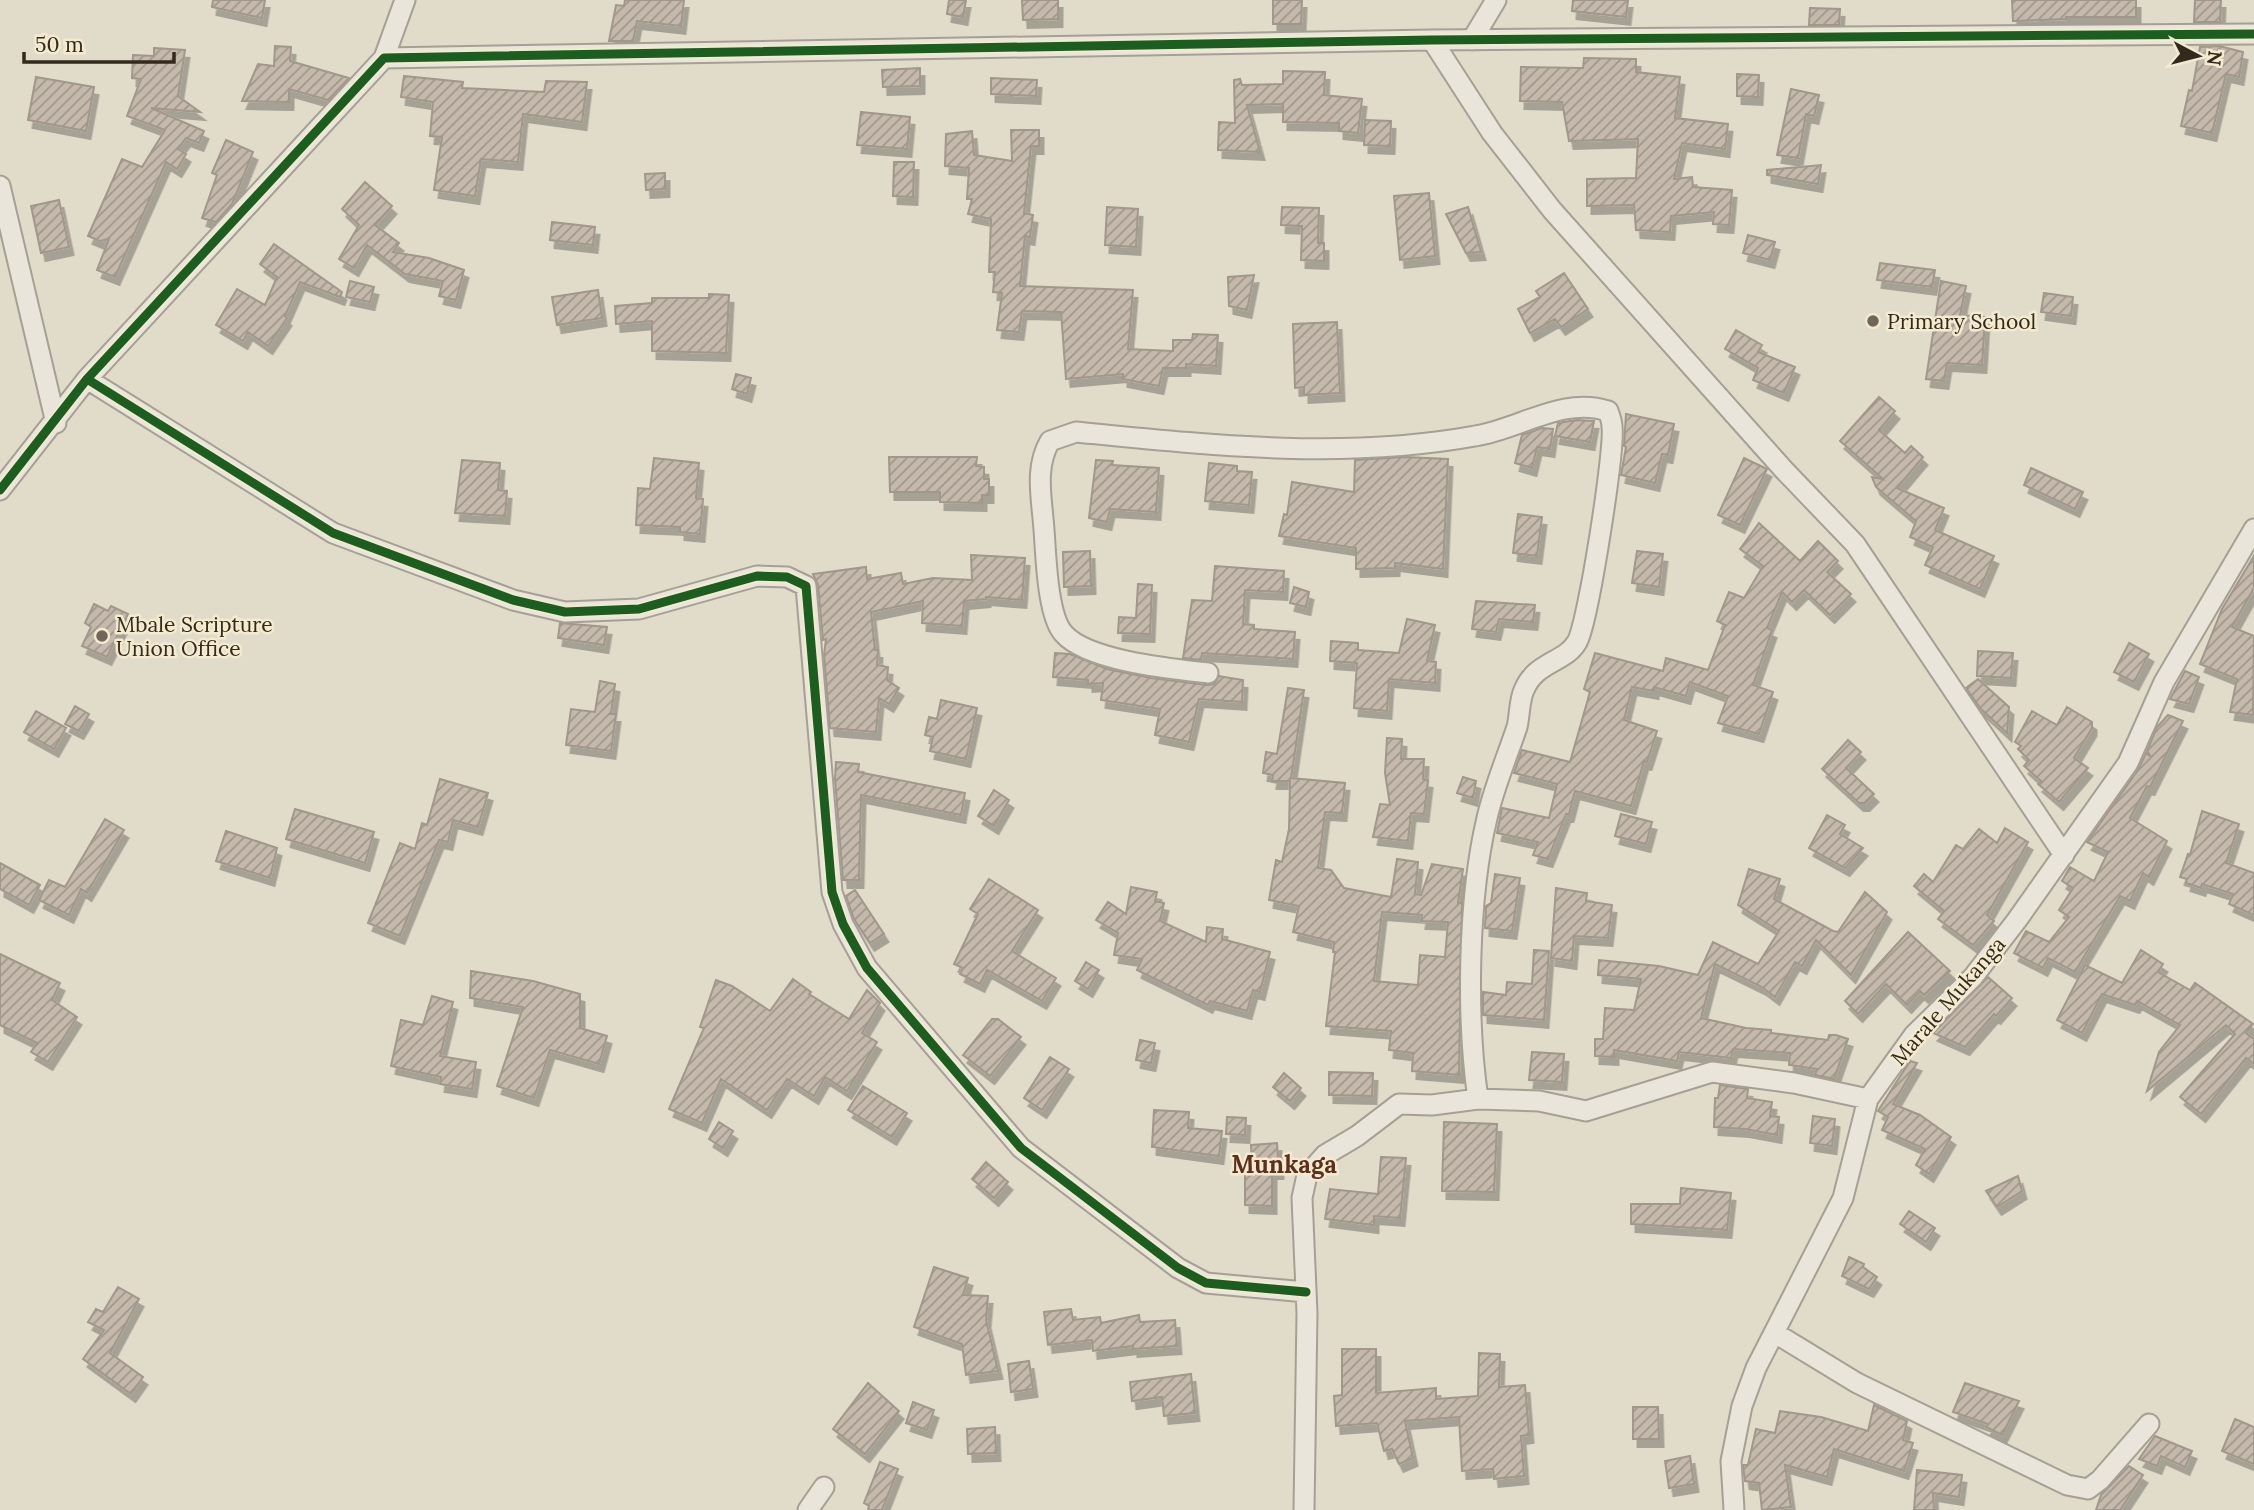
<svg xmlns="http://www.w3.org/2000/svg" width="2254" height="1510" viewBox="0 0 2254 1510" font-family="Lora,serif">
	<defs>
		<pattern id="building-hatch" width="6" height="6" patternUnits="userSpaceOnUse" patternTransform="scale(1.75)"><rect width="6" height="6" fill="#c4b9ab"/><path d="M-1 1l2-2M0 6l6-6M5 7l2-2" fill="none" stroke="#a0968b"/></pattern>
		<filter id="shadow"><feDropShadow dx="4.5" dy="8" stdDeviation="0" flood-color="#0004"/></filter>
	</defs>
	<rect width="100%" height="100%" fill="#e1dbca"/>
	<!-- building -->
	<path fill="url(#building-hatch)" stroke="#a1978a" stroke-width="2" fill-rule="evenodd" filter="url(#shadow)" d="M213,0H265L262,18L212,7Z
		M625,0H684L681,26L637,21L633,41H609L616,5L624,6Z
		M949,0H966L963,17L947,14Z
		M1022,0H1058V19L1023,20Z
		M1273,0H1302L1301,24H1273Z
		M1573,0H1628L1626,17L1572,11Z
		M2012,0H2136V17H2066V19L2013,21Z
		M2195,0H2221L2220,22H2194Z
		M1810,8L1840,9L1839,25H1809Z
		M275,46L291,47L290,61L349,78L328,100L289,89V102L242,101L258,64L274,66Z
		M2219,46L2243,52L2239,77L2226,74L2212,133L2181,126L2189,90L2192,91L2200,47Z
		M154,48L185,50L178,96L200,112L151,108L204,131L199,143L186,138L178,149L186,154L177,169L166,162L115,277L97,270L109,239L100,241L88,236L122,159L142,167L165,130L127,116L141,79L132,78L133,55L154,56Z
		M1584,58L1636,59V72L1680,77L1675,118L1728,124L1725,149L1682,143L1674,179L1692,177L1693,187L1732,190L1729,225L1713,224L1714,212L1671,216L1670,232L1636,230L1634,205L1587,206V179L1636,178L1638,139L1569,141L1562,102L1520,101L1521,67L1583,68Z
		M920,68V86L883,87L882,70Z
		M1283,71L1325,72L1324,95L1362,99L1358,133L1339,131V123L1283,122V104L1247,105L1260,152L1218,150L1219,122L1235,123L1234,80L1240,79L1242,85L1283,84Z
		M1737,74L1759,75L1758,97L1737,96Z
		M404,76L463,82L462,88L544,92L546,81L587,82L582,122L523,114L518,162L481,159L475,196L434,190L442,137L430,136L433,102L401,97Z
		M36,77L94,87L86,131L28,120Z
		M991,78L1037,80L1036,96L991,94Z
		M1791,89L1819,95L1814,116L1806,114L1798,158L1777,155Z
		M861,112L910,117L907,149L857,145Z
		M1365,120L1391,121L1390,146L1364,145Z
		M1011,130H1039V146H1031L1024,213L1033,215L1030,237L1025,236L1020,286L1133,290L1128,349L1173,351V340H1192L1193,334L1218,335L1216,366L1186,364V368H1163L1159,386L1123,379V374L1066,379L1061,312L1022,311L1019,332L997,330L1002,293L993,292L995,272H989L991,219L968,214L972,199H967L969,168L945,166L946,134L972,131L974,155L1012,161Z
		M226,140L253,152L232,204L216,222L202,218L217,175L212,173Z
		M894,162H914L913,197L893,196Z
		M1821,165L1818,184L1767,175V170Z
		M665,173V189L646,190L645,174Z
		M365,182L392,206L375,225L399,243L393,252L429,258L464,270L456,300L439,296L443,281L405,274L367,245L354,268L339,259L359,225L342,209Z
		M1429,193L1435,256L1400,260L1394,196Z
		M59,200L69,247L41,253L31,206Z
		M1107,207L1138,209L1136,247L1105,245Z
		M1282,207L1319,208L1318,243H1324V261L1301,260L1302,226L1281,225Z
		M1468,207L1481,252L1466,253L1446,214Z
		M552,222L595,227L593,245L550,240Z
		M1748,235L1775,242L1770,260L1743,253Z
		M274,244L342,292L340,297L300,282L285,316L287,318L268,346L248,332L243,341L216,325L237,289L265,305L277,277L260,264Z
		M1880,263L1935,270L1932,287L1877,280Z
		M1564,273L1588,309L1561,327L1555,319L1530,333L1518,309L1540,297L1536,291Z
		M1254,275L1247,310L1229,306L1228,277Z
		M350,281L374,287L370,302L346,297Z
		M1941,281L1966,286L1960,315L1985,317L1982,365L1947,363L1944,381L1926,379Z
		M598,290L602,318L557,325L552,297Z
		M2044,293L2073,297L2071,316L2041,312Z
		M709,294L729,295L726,353L652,351V321L616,324L615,306L652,303V298H709Z
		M1337,322L1340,393L1304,395V387L1295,388L1293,324Z
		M1736,330L1762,345L1758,352L1795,367L1784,393L1753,380L1758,368L1725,349Z
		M736,374L751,378L747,394L732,389Z
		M1879,397L1895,411L1879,430L1905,453L1911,446L1923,457L1897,488L1944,508L1935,530L1994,556L1980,589L1925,565L1933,547L1910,537L1916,521L1876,487L1872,477L1883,479L1840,441Z
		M1626,414L1674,424L1668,455L1662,454L1655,483L1621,475L1626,447L1624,446Z
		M1576,420L1594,421L1590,442L1555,436L1558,423Z
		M1542,428L1553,429L1550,449L1537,447L1532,468L1515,463L1522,435Z
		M889,457H977L976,466L984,467V479H989V495H982V503L940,502V492H890Z
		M1405,457L1448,459L1443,569L1395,563V568L1356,569V548L1279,536L1284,514L1287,515L1292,482L1354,492L1355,460Z
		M654,458L699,463L696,498L703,499L700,534L680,532V527L636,525L638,488L650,489Z
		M1744,458L1767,469L1740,525L1718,515Z
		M462,460L500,463L498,490L507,491L505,516L455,513Z
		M1096,460L1113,461L1112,465L1159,468L1156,512L1110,509L1107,522L1089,518Z
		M1209,463L1237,466V471L1252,472L1249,505L1205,501Z
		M2031,468L2083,492L2075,509L2024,485Z
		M1518,514L1542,517L1537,556L1513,553Z
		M1759,523L1800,561L1818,541L1838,561L1827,572L1851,594L1830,615L1804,590L1792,602L1782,592L1767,628L1772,630L1753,685L1773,692L1759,734L1718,723L1728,696L1690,682L1686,696L1654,687V691L1632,687L1624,720L1657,731L1647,762L1644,761L1631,806L1575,791L1569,814H1566L1548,859L1533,855L1538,842L1497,833L1502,808L1549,818L1557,784L1514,773L1522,750L1570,762L1590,692L1584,689L1595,653L1663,671L1666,658L1708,670L1725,625L1717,621L1729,592L1744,598L1763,566L1740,549Z
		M1090,551L1091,586L1064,587L1063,552Z
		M1637,551L1663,554L1659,587L1632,583Z
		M971,555L1025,558L1022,600L986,597V599L964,601L962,626L922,623L923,601L871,612L875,650H878L877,665L888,667L887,680L899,688L889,704L879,698L876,732L830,728L824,655L826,639L823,640L818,585L813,574L866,567L867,579L901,573L903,584L933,578L972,580Z
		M2254,556V588L2232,627L2254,636L2253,715L2230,712L2237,679L2200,664L2222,609Z
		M1215,566L1284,571L1283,592L1245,590L1243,624L1254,625V629L1295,632L1293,659L1202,653L1201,660L1183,658L1192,600L1212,601Z
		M1138,584L1152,585L1150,634L1118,633L1119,617L1136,618Z
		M1294,587L1309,592L1306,607L1290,603Z
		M1476,601L1535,605L1533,622L1499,619L1496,632L1472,629Z
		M94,604L108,611L111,606L128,614L107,657L82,646L91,627L85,623Z
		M1407,619L1435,625L1427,661L1436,662L1435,683L1389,679L1387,711L1354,708L1357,663L1330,661L1331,641L1358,643V650L1399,653Z
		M560,623L607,627L604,645L558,638Z
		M2129,643L2149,654L2134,682L2114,672Z
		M1978,651L2013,653L2011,678L1977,676Z
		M1055,653L1070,654L1107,669L1151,678L1207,685L1214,684L1219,676L1243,680L1242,702L1199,699L1189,742L1155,735L1160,709L1101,700L1103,683L1088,684V680L1053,677Z
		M2185,671L2199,677L2189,704L2170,699Z
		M1978,679L2009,707L2007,733L1981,709L1966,688Z
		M600,681L615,684L611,714H616L611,751L566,745L571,709L595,712Z
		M1288,688L1304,690L1291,778L1345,783L1342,813L1325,812L1318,868L1331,870L1344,888L1391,897L1397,859L1418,862L1415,894L1421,895L1432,864L1463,869L1458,903H1462L1459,1075L1412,1071L1413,1053L1389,1050L1391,1031L1326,1026L1335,952H1333L1334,942L1293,932L1299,906L1269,900L1276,860L1282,862L1289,829L1290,781H1272L1273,775L1263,773L1266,752L1277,754ZM1382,912L1422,915L1421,921L1448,922L1445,957L1420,955L1418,985L1374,981Z
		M941,700L977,708L966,759L930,751L933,737L925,735L929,717L937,719Z
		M75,706L89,714L79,731L65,724Z
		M2067,707L2092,722V728L2074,758L2088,768L2059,802L2038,784L2041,781L2024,766L2029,760L2018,749L2021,746L2015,742L2032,711L2057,725Z
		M36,711L66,728L54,749L24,732Z
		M2168,715L2183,721L2150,787L2147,786L2130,818L2167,841L2149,877L2143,873L2130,901L2120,896L2075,972L2048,958L2043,968L2014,953L2026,931L2049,942L2069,917L2059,910L2073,888L2062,881L2070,867L2094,881L2108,852L2087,842L2138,770L2146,753L2151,757L2147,751L2157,727Z
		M1387,738L1402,739L1401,759H1424L1423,779L1428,780L1424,814L1411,813L1408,841L1373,837L1380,804L1390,805L1385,773Z
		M1848,740L1861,752L1846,768L1874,794L1865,803H1859L1822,769Z
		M836,762L859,764L858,772L965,793L961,815L861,795L859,880H843L835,779Z
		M1463,777L1476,781L1473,798L1457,793Z
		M440,779L488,793L478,827L453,820L448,842L439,840L400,936L368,923L400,843L415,849L422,823L427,825Z
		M994,790L1009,800L994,826L978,816Z
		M295,809L374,832L365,863L286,839Z
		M2202,811L2239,824L2226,863L2254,873V915L2229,904L2233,894L2202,884L2201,888L2186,883L2187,879L2180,877L2188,854L2190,855Z
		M1621,814L1652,822L1646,844L1615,836Z
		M1827,815L1845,825L1840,834L1863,848L1845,868L1809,848Z
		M105,819L124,830L87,893L81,889L69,915L39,900L49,880L65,887Z
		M2005,828L2028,842L1987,915L1994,921L1973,945L1938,919L1944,911L1914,886L1924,874L1933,882L1956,845L1963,849L1979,829L1997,843Z
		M226,831L277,848L270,878L216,861Z
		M0,863L40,885L29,905L0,889Z
		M1749,869L1780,879L1774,899L1833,931L1838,932L1865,892L1887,912L1851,975L1816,940L1802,966L1795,962L1775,997L1762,987L1715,964L1701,1018L1746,1028L1771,1030V1033L1828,1040L1829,1035H1836L1848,1039L1834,1079L1815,1075L1817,1069L1789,1065L1790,1053L1733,1049L1731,1058L1679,1052L1677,1061L1614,1050V1057L1595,1056V1039H1603L1605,1008L1634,1010L1641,979L1598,975L1599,960L1659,966L1698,975L1713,942L1758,964L1779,931L1738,905Z
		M1495,874L1520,878L1512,931L1485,928L1486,906L1491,903Z
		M989,879L1038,910L1012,951L1056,978L1042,1001L987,970L980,984L960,974L963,968L954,964L978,914L970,909Z
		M1131,887L1157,892L1155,901L1164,903L1160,921L1206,942L1207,927L1223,929L1222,939L1270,952L1260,992L1253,990L1247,1011L1210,1001L1208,1005L1137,970L1142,959L1114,955L1118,933L1096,920L1108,902L1126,914Z
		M1556,888L1587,893L1586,901L1612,905L1608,938L1574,936L1572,961L1551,958Z
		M855,890L884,934L870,943L854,919L846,896Z
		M1908,932L1950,971L1924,995L1920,991L1907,1005L1886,984L1858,1014L1845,1001Z
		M1534,950L1549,951L1544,1020L1483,1015V992L1506,995L1507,982L1532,984Z
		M2141,950L2163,964L2158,972L2190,990L2195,983L2253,1024L2246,1033L2254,1039V1064L2246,1058L2201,1114L2180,1097L2235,1034L2226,1025L2147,1091L2159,1052L2180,1025L2137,1001L2135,1005L2102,994L2082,1033L2057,1020L2085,965L2122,983Z
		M0,954L60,983L52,1000L77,1017L48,1062L31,1052L37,1043L0,1025Z
		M1086,962L1099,970L1088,989L1075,981Z
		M471,971L533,981L580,994V1028L607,1036L599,1064L550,1050L534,1098L497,1086L523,1007L470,998Z
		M1988,977L2012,998L1996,1016L1994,1014L1965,1047L1933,1033Z
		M793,979L811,992L809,994L849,1019L867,990L880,1003L862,1033L877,1042L847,1091L825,1077L814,1096L787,1079L767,1110L721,1079L702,1123L669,1109L704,1028L700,1027L716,980L732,986L770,1011Z
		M432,996L453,1002L440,1056L476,1062L472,1089L440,1084L441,1077L391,1066L401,1020L423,1025Z
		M992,1019H998L1021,1037L990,1076L963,1055Z
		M1140,1040L1155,1043L1151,1063L1136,1060Z
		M1532,1052L1564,1054L1562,1082L1529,1080Z
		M1050,1057L1069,1069L1042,1110L1024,1098Z
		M1910,1061L1917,1063L1893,1104L1920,1115L1951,1137L1929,1174L1916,1165L1925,1149L1882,1130L1888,1117L1878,1111Z
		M1329,1072L1373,1073L1372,1096L1329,1095Z
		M1284,1073L1301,1088L1290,1101L1273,1087Z
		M1720,1085L1748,1089L1747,1098L1772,1102L1770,1116L1779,1117L1777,1135L1745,1129L1714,1127L1715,1098H1718Z
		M863,1086L907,1113L892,1137L848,1110Z
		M1154,1110L1189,1112L1188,1128L1222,1131L1219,1156L1152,1147Z
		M1813,1116L1835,1119L1832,1146L1810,1143Z
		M1227,1117L1246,1118L1245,1135L1226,1134Z
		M719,1122L733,1131L723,1148L709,1139Z
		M1444,1122L1497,1124L1494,1192L1442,1191Z
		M1277,1143L1279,1171H1272V1206L1245,1205V1166H1252L1251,1145Z
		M1381,1157L1406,1158L1400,1218L1374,1216V1225L1325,1219L1330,1189L1378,1194Z
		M986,1162L1008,1182L994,1198L972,1179Z
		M2018,1176L2022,1191L1997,1207L1986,1191Z
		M1681,1188L1731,1193L1727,1230L1631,1224V1204H1680Z
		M1909,1211L1935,1228L1926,1242L1900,1224Z
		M1849,1257L1864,1264L1863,1267L1877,1277L1869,1289L1842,1276Z
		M934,1267L968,1278L963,1295L988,1296L986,1320L998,1371L966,1375L962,1344L914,1327Z
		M118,1287L139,1299L110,1353L143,1377L131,1394L83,1359L104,1330L88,1322L96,1309L103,1312Z
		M1071,1309L1073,1320L1100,1317L1101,1323L1139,1315L1140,1322L1175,1320L1177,1346L1133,1349V1346L1093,1351L1092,1340L1048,1345L1044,1312Z
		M1342,1349H1376V1393L1436,1388V1399L1478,1396L1479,1353L1500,1354L1499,1387L1525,1385L1529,1435L1521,1436L1524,1476L1494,1479L1493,1469L1462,1471L1459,1417L1405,1421L1413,1458L1399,1464L1392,1449L1384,1451L1377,1423L1336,1426L1334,1396L1342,1395Z
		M1029,1361L1033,1389L1011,1392L1008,1364Z
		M1191,1374L1195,1413L1164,1416L1162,1397L1132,1401L1130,1382Z
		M868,1383L899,1411L865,1454L833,1429Z
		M1965,1383L2019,1401L2002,1435L1986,1427L1988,1424L1953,1412Z
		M913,1402L934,1410L927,1430L906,1423Z
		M1874,1405L1907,1421L1903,1440L1913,1443L1904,1471L1834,1449L1827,1477L1785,1465L1791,1507L1762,1510L1759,1483L1745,1481L1743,1465H1748L1756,1429L1775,1433L1780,1411L1821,1417L1868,1431Z
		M1633,1407H1658L1659,1439H1633Z
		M2235,1419L2254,1427V1464L2222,1451Z
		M995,1427L996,1453L968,1454L967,1429Z
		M2155,1436L2192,1451L2185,1467L2161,1456L2157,1466L2139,1459Z
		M1690,1456L1694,1484L1669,1488L1665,1461Z
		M880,1462L898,1469L882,1510H868L869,1506L864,1503Z
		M2129,1466L2143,1475L2120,1510H2096L2101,1495Z
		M1917,1470L1962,1475L1959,1497L1933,1493L1934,1510H1914Z"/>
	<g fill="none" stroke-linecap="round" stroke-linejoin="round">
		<defs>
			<path id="minor" d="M1432,40L1492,133L1552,210L1784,470L1855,544L2064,855
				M1472,40L1496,0
				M384,58L405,0
				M0,186L56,423
				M87,379L333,533L513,600L565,612L639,609L757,576L787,577L806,586L832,892L843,924L867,968L1021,1148L1178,1268L1206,1283L1306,1292
				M0,490L87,379L384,58L1432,40L2254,34
				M1208,673C1172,669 1088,661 1064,634C1047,616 1046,554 1044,530C1042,499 1034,468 1050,441L1076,432C1208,445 1343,460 1475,436C1520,429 1563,396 1608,411C1610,416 1612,422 1612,427C1615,450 1588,624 1577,642C1565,663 1536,661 1524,690C1519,701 1520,715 1517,727C1507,757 1494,787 1487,818C1468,898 1466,1017 1478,1099
				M1775,1333L1857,1383L2067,1485L2088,1489L2100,1480L2149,1424
				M808,1510L824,1487
				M1304,1510L1307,1313L1302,1198L1307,1175L1325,1155L1357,1136L1399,1104L1432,1105L1478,1099L1539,1101L1586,1111L1712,1072L1794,1083L1868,1099
				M1734,1510L1731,1461L1742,1406L1756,1368L1843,1198L1868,1099L1914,1035L1973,977L2017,920L2128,763L2164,682L2254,529"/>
		</defs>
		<!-- minor casing -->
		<use href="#minor" stroke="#a6a094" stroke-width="23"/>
		<!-- minor -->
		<use href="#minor" stroke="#eae5db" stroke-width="19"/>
		<defs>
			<path id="cycleway" d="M87,379L333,533L513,600L565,612L639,609L757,576L787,577L806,586L832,892L843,924L867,968L1021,1148L1178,1268L1206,1283L1306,1292
				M0,490L87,379L384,58L1432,40L2254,34"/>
		</defs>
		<!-- cycleway casing -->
		<use href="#cycleway" stroke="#f3eacf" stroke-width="13"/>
		<!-- cycleway -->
		<use href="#cycleway" stroke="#1b5e20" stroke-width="9"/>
	</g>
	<!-- markers -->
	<g fill="#70675a" stroke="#f3eacf" stroke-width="2.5">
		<circle cx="1873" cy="321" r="7"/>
		<circle cx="102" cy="636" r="7"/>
	</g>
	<g text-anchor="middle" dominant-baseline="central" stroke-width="5" stroke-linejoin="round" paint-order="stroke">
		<!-- poi labels -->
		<g font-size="21" fill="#33291d" stroke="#f3eacf" text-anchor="start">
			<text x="1887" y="321">Primary School</text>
			<text x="116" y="624">Mbale Scripture<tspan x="116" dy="24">Union Office</tspan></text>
		</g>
		<!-- street labels -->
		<g font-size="21" fill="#33291d" stroke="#f3eacf">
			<text transform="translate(1948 1001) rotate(-49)">Marale Mukanga</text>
		</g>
		<!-- quarter labels -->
		<g font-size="24" font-weight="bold" fill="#5e2e1e" stroke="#f3eacf">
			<text x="1284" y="1164">Munkaga</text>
		</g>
	</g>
	<!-- north arrow -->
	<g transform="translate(2198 56) rotate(97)" stroke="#f3eacf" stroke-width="5" paint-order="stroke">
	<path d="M0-5L12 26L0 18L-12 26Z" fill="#33291d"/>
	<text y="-10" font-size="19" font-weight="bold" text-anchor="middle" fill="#33291d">N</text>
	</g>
	<!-- scale -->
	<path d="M24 52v10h150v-10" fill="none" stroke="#33291d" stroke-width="3.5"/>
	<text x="35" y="52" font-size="21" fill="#33291d" stroke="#f3eacf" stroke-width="5" paint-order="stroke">50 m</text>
</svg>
